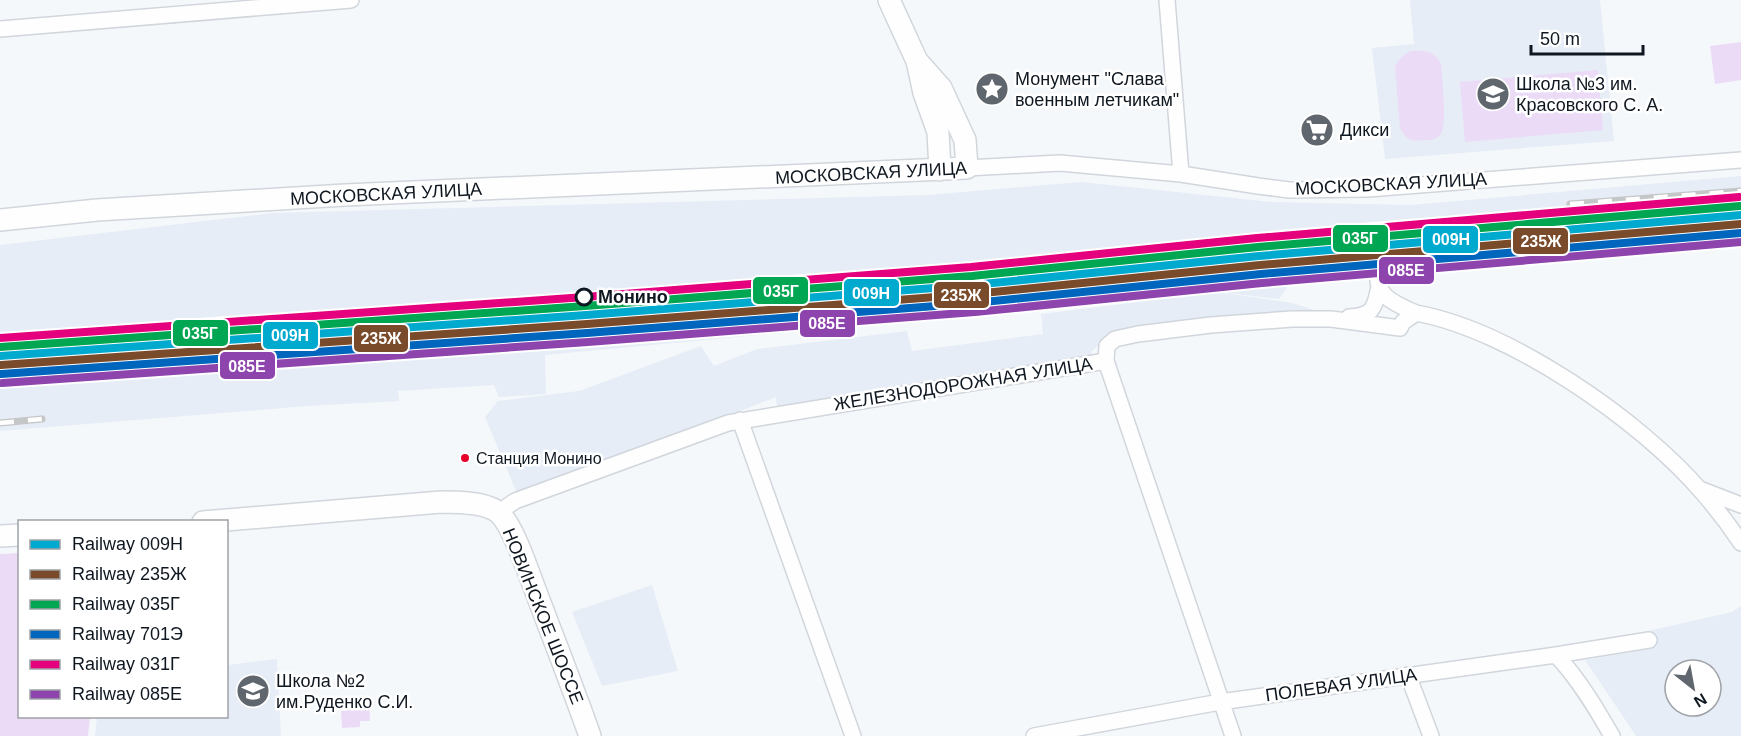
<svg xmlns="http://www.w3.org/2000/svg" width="1741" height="736" viewBox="0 0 1741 736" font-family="Arial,sans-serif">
	<rect width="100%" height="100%" fill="#f5f8fb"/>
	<!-- built -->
	<path fill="#e6edf6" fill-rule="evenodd" d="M1410,0H1600L1614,141L1385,159L1372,48L1414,44Z
		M1741,176V230L1721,227L1571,241L1424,250L1304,264L1279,299L1218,292L1292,303L1324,313L1109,336L1092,351L1090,363L777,408L776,397L519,498L485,417L498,401L579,391L701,346L714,366L757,349L907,331L912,351L1043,334L1041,314L1218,292L545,355L546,394L499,397L494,385L398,391L399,401L308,406L0,431V245L273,213L928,195L1081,182L1272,202L1411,205Z
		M652,585L678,671L602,686L572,612Z
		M1741,606V736H1636L1585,660L1650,649L1648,631L1732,612ZM1675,670H1711V706H1675Z
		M277,659L281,736H95L97,717L226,716L227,665Z"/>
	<!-- green -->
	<path fill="#ebdbf7" d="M1741,42V80L1715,84L1710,46Z
		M1411,51C1424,50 1436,51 1441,65C1442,78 1448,127 1440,135C1436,140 1429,140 1423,140C1411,142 1406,139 1400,128L1395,67C1399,59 1403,55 1411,51Z
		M1598,70L1603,130L1465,142L1460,82Z
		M19,553L20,716L90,717L88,736H0V554Z
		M369,697L370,721H360V727L342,728L341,711H346L345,699Z"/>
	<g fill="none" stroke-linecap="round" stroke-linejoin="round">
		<defs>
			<path id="street" d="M1167,0L1181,174
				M0,29L351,0
				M967,168L1060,163L1181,174L1258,186L1289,190L1368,189L1741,160
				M1416,313C1398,305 1372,296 1379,271C1380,265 1386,260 1391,258C1401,254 1415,254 1425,252L1741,238
				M1349,317C1372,316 1375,309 1379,286
				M740,420L853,736
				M1702,490L1741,505
				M498,513L515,501L728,423L1106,361
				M1556,655C1578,678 1596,708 1612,736
				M1408,675L1431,736
				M1034,736L1220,702L1556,655L1649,640
				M1233,736L1106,361L1107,346L1115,339L1138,334L1211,325L1292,319H1331L1400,328L1403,322L1416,313C1510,330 1640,420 1702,492C1716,508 1729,525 1741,543"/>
			<path id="secondary" d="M889,0L917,61L924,93L938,132L940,170
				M0,220L97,210L345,195L967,168L965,140L941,88L917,61
				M203,522L441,502C457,502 487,502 499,513C513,526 526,566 533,584C552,635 572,685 590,736
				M0,536L20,535"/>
		</defs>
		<!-- street casing -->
		<use href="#street" stroke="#d1d6dc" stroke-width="18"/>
		<!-- secondary casing -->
		<use href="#secondary" stroke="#d1d6dc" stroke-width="24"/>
		<!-- street -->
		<use href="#street" stroke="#fefefe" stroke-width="15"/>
		<!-- secondary -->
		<use href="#secondary" stroke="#fefefe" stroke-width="21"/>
		<defs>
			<path id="rail" d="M1570,204L1741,191
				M0,423L42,419"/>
		</defs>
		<!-- rail casing -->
		<use href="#rail" stroke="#c5c6c7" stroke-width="7"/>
		<!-- rail -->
		<use href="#rail" stroke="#fff" stroke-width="4.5" stroke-dasharray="14" stroke-linecap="butt"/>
		<defs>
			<path id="rail-1" d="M0,356L586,315L973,285L1259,256L1741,215"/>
			<path id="rail-2" d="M1,365L587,324L974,294L1260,265L1741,224"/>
			<path id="rail-3" d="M0,347L585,306L972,276L1258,247L1740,206"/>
			<path id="rail-4" d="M1,374L587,333L974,303L1261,274L1741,233"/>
			<path id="rail-5" d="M0,338L585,297L971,267L1257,238L1739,197"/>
			<path id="rail-6" d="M2,383L588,342L975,312L1262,283L1741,242"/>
		</defs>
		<!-- rail-1 casing -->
		<use href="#rail-1" stroke="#fff" stroke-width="12"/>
		<!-- rail-2 casing -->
		<use href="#rail-2" stroke="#fff" stroke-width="12"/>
		<!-- rail-3 casing -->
		<use href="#rail-3" stroke="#fff" stroke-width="12"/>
		<!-- rail-4 casing -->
		<use href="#rail-4" stroke="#fff" stroke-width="12"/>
		<!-- rail-5 casing -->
		<use href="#rail-5" stroke="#fff" stroke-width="12"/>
		<!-- rail-6 casing -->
		<use href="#rail-6" stroke="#fff" stroke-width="12"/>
		<!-- rail-1 -->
		<use href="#rail-1" stroke="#00a9ce" stroke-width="8"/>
		<!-- rail-2 -->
		<use href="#rail-2" stroke="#7a4b2a" stroke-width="8"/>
		<!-- rail-3 -->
		<use href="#rail-3" stroke="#00a651" stroke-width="8"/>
		<!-- rail-4 -->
		<use href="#rail-4" stroke="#0065bd" stroke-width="8"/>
		<!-- rail-5 -->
		<use href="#rail-5" stroke="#e5007d" stroke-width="8"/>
		<!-- rail-6 -->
		<use href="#rail-6" stroke="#8e44ad" stroke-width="8"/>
	</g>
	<!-- icons -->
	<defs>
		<symbol id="sight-disc" viewBox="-11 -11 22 22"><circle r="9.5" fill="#60666d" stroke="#fff"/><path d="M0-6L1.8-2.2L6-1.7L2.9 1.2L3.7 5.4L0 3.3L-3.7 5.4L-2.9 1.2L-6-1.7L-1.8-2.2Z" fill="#fff"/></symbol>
		<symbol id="school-disc" viewBox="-11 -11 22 22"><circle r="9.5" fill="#60666d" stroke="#fff"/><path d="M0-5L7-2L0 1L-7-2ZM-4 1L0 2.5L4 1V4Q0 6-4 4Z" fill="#fff"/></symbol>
		<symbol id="supermarket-disc" viewBox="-11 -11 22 22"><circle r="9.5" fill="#60666d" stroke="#fff"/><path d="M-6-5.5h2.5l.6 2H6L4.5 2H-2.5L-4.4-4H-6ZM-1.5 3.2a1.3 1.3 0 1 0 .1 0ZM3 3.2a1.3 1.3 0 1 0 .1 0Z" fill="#fff"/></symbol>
	</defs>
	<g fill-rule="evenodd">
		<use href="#sight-disc" x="973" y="70" width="38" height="38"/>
		<use href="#school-disc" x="1474" y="75" width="38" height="38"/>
		<use href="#supermarket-disc" x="1298" y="111" width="38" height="38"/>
		<use href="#school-disc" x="234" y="672" width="38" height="38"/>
	</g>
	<!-- markers -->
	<circle fill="#fff" stroke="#0f1720" stroke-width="3" cx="584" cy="297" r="8"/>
	<circle fill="#e4002b" stroke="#fff" stroke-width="2" cx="465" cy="458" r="5"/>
	<g text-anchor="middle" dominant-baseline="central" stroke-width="5" stroke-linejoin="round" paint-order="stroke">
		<!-- bus labels -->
		<g font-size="16" fill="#0f1720" stroke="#fff" text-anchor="start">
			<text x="476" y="458">Станция Монино</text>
		</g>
		<!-- poi labels -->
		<g font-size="18" fill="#0f1720" stroke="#fff" text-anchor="start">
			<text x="1015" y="79">Монумент "Слава<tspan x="1015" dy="21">военным летчикам"</tspan></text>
			<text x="1516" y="84">Школа №3 им.<tspan x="1516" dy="21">Красовского С. А.</tspan></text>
			<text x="1340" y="130">Дикси</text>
			<text x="276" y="681">Школа №2<tspan x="276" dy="21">им.Руденко С.И.</tspan></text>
		</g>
		<!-- street labels -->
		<g font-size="18" fill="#0f1720" stroke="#fff">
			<text transform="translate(871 173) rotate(-3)">МОСКОВСКАЯ УЛИЦА</text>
			<text transform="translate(1391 184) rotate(-3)">МОСКОВСКАЯ УЛИЦА</text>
			<text transform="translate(386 194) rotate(-3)">МОСКОВСКАЯ УЛИЦА</text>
			<text transform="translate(963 384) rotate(-9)">ЖЕЛЕЗНОДОРОЖНАЯ УЛИЦА</text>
			<text transform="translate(543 616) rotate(68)">НОВИНСКОЕ ШОССЕ</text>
			<text transform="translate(1341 685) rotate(-8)">ПОЛЕВАЯ УЛИЦА</text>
		</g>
		<!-- stop labels -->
		<g font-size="18" font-weight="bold" fill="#0f1720" stroke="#fff" text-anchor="start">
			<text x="598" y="297">Монино</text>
		</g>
	</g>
	<g stroke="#fff" stroke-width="2">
		<rect x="1332" y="224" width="57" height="29" rx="6" fill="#00a651"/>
		<rect x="1422" y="225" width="57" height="29" rx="6" fill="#00a9ce"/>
		<rect x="1512" y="227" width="57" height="28" rx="6" fill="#7a4b2a"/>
		<rect x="1378" y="256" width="57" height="29" rx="6" fill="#8e44ad"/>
		<rect x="752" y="276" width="57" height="29" rx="6" fill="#00a651"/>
		<rect x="843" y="278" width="57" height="29" rx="6" fill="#00a9ce"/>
		<rect x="933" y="281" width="57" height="28" rx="6" fill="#7a4b2a"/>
		<rect x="799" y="309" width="57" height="29" rx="6" fill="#8e44ad"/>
		<rect x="172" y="319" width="57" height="28" rx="6" fill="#00a651"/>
		<rect x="262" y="321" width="57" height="29" rx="6" fill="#00a9ce"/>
		<rect x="353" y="324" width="56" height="29" rx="6" fill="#7a4b2a"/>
		<rect x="219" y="351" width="57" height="29" rx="6" fill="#8e44ad"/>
	</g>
	<g font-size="16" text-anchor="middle" font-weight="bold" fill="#fff">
		<text x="1360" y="244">035Г</text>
		<text x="1451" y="245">009Н</text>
		<text x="1541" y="247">235Ж</text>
		<text x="1406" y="276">085Е</text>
		<text x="781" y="297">035Г</text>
		<text x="871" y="299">009Н</text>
		<text x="961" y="301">235Ж</text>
		<text x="827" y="329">085Е</text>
		<text x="200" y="339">035Г</text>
		<text x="290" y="341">009Н</text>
		<text x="381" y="344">235Ж</text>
		<text x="247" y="372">085Е</text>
	</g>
	<!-- legend -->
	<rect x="18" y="520" width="210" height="198" fill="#ffffff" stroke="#9fa2a6" stroke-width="1.5"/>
	<rect x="30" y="540" width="30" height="9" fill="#00a9ce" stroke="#9fa2a6" stroke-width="1.5"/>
	<text x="72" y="550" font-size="18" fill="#0f1720">Railway 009Н</text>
	<rect x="30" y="570" width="30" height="9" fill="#7a4b2a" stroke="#9fa2a6" stroke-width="1.5"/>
	<text x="72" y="580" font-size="18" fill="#0f1720">Railway 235Ж</text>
	<rect x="30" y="600" width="30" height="9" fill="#00a651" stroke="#9fa2a6" stroke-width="1.5"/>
	<text x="72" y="610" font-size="18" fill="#0f1720">Railway 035Г</text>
	<rect x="30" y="630" width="30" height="9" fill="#0065bd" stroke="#9fa2a6" stroke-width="1.5"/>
	<text x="72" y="640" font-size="18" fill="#0f1720">Railway 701Э</text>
	<rect x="30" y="660" width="30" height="9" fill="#e5007d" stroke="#9fa2a6" stroke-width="1.5"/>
	<text x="72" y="670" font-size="18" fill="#0f1720">Railway 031Г</text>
	<rect x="30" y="690" width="30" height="9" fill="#8e44ad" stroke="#9fa2a6" stroke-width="1.5"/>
	<text x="72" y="700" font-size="18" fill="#0f1720">Railway 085Е</text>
	<!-- north arrow -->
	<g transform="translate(1693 688) rotate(149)"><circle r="28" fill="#ffffff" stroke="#9fa2a6" stroke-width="1.5"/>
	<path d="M0-4.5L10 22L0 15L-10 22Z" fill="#60666d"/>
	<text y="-9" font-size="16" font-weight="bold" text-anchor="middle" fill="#0f1720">N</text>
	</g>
	<!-- scale -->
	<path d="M1531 45v9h112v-9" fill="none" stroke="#0f1720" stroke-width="3"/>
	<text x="1540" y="45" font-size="18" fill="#0f1720" stroke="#ffffff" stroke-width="4.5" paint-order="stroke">50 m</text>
</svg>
